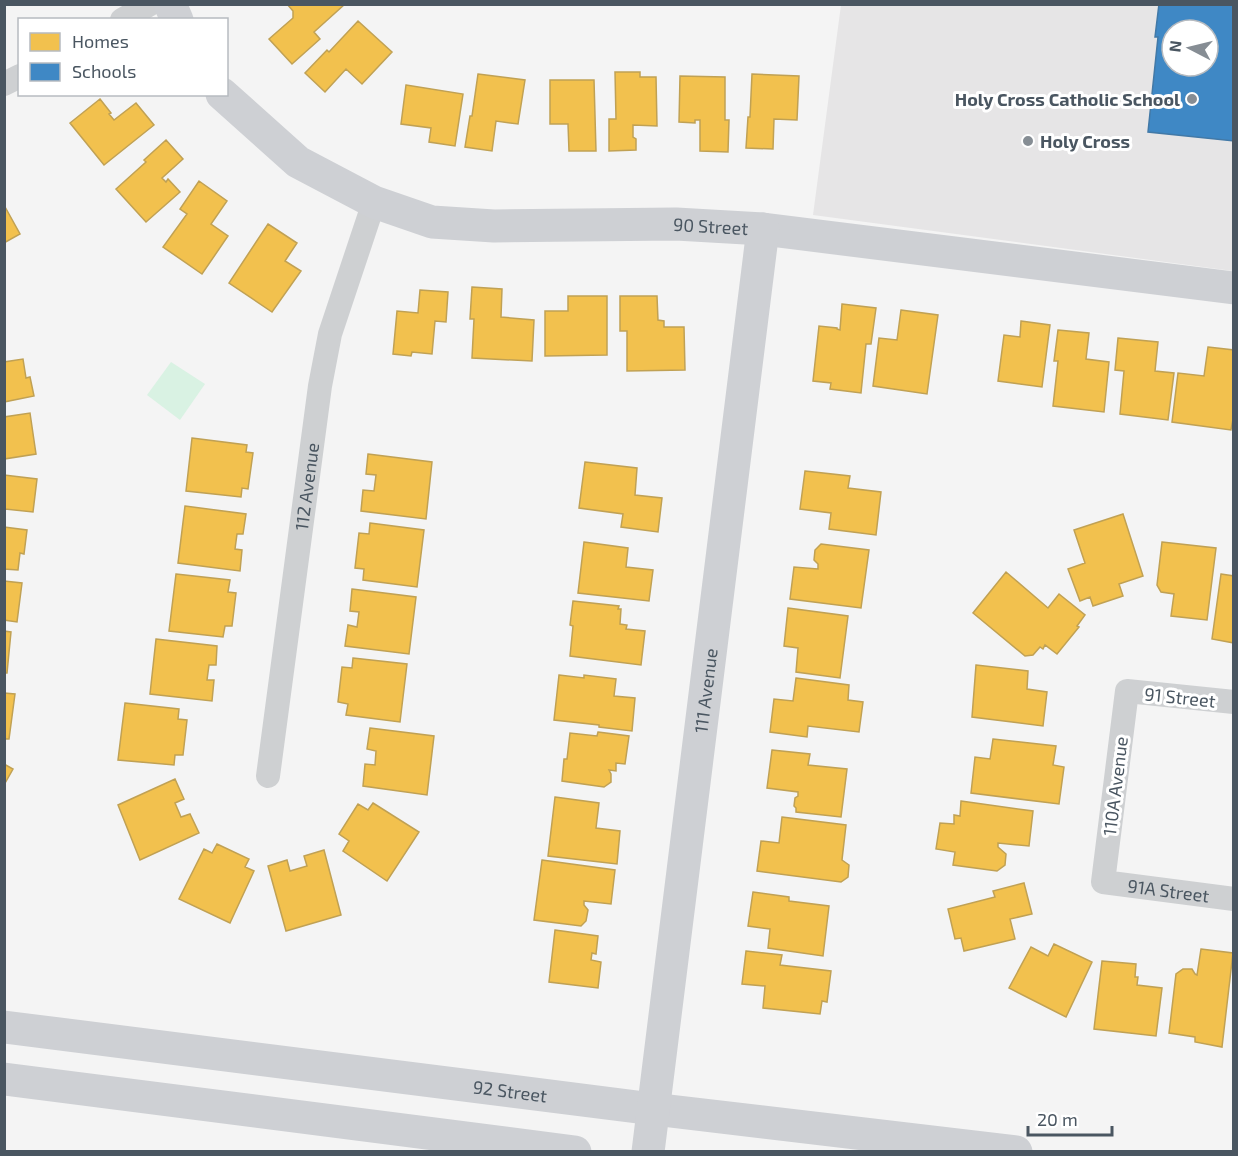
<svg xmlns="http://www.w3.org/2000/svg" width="1238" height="1156" viewBox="0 0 1238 1156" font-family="'Exo 2',sans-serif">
	<rect width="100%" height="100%" fill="#f4f4f4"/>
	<!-- education -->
	<path fill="#e6e5e6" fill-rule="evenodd" d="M841,5H1233V271L813,215ZM1172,30H1208V66H1172Z"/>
	<!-- green -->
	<path fill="#d9f2e3" d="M171,362L205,384L180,420L147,395Z"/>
	<!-- homes -->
	<path fill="#f2c14e" stroke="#c0a154" stroke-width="1.5" d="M287,4H345L314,32L320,39L292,64L269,39L293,18V11Z
		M358,21L392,52L362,84L346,69L325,92L305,73L327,50L329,52Z
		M615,72H640V77H656L657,126L633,125V137L636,139V150L609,151V119H616Z
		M478,74L525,80L518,124L496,121L492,151L465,147L470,116H472Z
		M752,74L799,76L797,120L774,119L773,149L746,148L748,117H750Z
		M680,76L725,77V120H729L728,152L700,151V120H695V123L679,122Z
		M550,80H594L596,151H569L568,124H550Z
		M406,85L463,94L455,146L429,142L431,128L401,124Z
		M100,99L111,113L109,114L114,120L136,103L154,125L104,165L70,123Z
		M166,140L183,159L162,178L166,182L168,179L180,192L146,222L116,189L146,162L144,160Z
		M199,181L227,201L211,224L228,236L202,274L163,247L187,214L180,209Z
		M4,205L20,234L4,243Z
		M268,224L297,243L285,261L301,271L272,312L229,283Z
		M472,287L502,289L501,317L534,320L532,361L472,358L474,319H470Z
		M420,290L448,292L446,322L435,321L432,354L412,352L411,356L393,354L397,311L418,313Z
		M568,296H607V355L545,356V311H568Z
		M620,296H657L658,320L664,321V327H684L685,370L627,371V331H620Z
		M842,304L876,308L871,344H866L861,393L830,389L831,383L813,381L819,326L837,328V329L840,330Z
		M901,310L938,315L927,394L873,386L879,338L897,340Z
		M1021,321L1050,325L1042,387L998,381L1004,335L1020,337Z
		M1058,330L1089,333L1086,359L1109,362L1104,412L1053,406L1058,361H1054Z
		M1118,338L1158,342L1155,371L1174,373L1168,420L1120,414L1124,371L1115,370Z
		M1208,347L1234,350V414L1231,430L1172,422L1178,373L1204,376Z
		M23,359L26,378L30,377L34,396L4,402V362Z
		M30,413L36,454L4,459V417Z
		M192,438L247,445L246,452L253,453L248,489L242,488L241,497L186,491Z
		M368,454L432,462L426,519L361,511L363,490L374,491L376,475L366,474Z
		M585,462L637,468L635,495L662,498L658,532L621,527L623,514L579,508Z
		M805,471L850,476L848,488L881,492L876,535L829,529L831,513L800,509Z
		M4,475L37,479L33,512L5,509L4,510Z
		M185,506L246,514L243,534H237L235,549L242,550L240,571L178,563Z
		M1123,514L1143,576L1119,584L1123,596L1093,606L1090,597L1080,601L1068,569L1085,563L1074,530Z
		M370,523L424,530L417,587L363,580L364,569L355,568L359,533L369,534Z
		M4,527L27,530L24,554L20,553L18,570L4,569Z
		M584,542L628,548L626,567L653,570L649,601L578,593Z
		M1162,542L1216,548L1207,620L1171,616L1174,594L1161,592L1157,585Z
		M821,544L869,550L861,608L790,599L794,567L818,569V564L814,560L815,550Z
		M1006,572L1048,608L1059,594L1085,615L1077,626L1079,627L1057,654L1045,645L1043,649L1040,647L1033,655L1025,656L973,613Z
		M176,574L230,580L228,592L236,593L232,626H225L223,637L169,631Z
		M1221,574L1234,576V643L1212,639Z
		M4,581L22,583L17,622L4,620Z
		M352,589L416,597L409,654L345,646L348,625L357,627L359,612L350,611Z
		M573,601L619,606L618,609H621L620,624L627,625L626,629L645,631L641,665L570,656L573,626L570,625Z
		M788,608L848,616L840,678L796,672L798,648L784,646Z
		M4,631L11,632L7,673H4Z
		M156,639L217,646L216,665H209L207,680H214L212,701L150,694Z
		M353,658L407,664L400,722L346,715L348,704L338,702L342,667L352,668Z
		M976,665L1028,671L1027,689L1047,692L1043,726L972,717Z
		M559,675L584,678V675L616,679L614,696L635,698L632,731L599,727V725L554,720Z
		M796,678L849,685L848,700L863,702L859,732L808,726L807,737L770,732L774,699L793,701Z
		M4,693L15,694L9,739H4Z
		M125,703L179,709L178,719L187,720L183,755H175L174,765L118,760Z
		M370,728L434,736L427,795L363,786L365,764L375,765L376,751L367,749Z
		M598,732L629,736L625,764L616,763V771L609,770L611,774V782L604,787L562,781L564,759H567L570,733L597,736Z
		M993,739L1056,746L1053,765L1064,767L1059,804L971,793L975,757L990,759Z
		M772,750L810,754L808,765L847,769L841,817L796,812V808L794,806L795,798L798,796V792L767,788Z
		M4,764L13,769L4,785Z
		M175,779L184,799L175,803L181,817L190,814L199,833L140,860L118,805Z
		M555,797L599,803L596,828L620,831L617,864L548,856Z
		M961,801L1033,811L1029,846L998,843V847L1006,854L1005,865L997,871L953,865L955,852L936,849L940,823L954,824V815L960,816Z
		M373,803L419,832L387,881L343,851L349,841L339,834L358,804L368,810Z
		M782,817L846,825L842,860L849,865L848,877L841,882L757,871L761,841L779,843Z
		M217,844L249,859L245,867L254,871L230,923L179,899L204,849L212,853Z
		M324,850L341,915L286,931L268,866L287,860L290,871L307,866L304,856Z
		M542,860L615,870L611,904L584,901V905L588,910L586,921L581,926L534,920Z
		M1024,883L1032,914L1010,919L1015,939L964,951L961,938L955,939L948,909L995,897L993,891Z
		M753,892L789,897V901L829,906L823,956L768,948L770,929L748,926Z
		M555,930L598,936L596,954L592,953L591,960L601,962L598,988L549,982Z
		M1054,944L1092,962L1066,1017L1009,988L1031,947L1048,956Z
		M1201,949L1233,953L1222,1047L1195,1042V1037L1169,1033L1176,974L1183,969H1192L1195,974L1197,975Z
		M746,951L782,955L780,965L831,971L827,1002L822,1001L820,1014L763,1008L765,986L742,984Z
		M1102,961L1136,964L1135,977H1138L1137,985L1162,988L1156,1036L1094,1029Z"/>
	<!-- schools -->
	<path fill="#3f88c5" stroke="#4279a7" stroke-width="1.5" fill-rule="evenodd" d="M1159,4H1234V141L1148,132L1158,37H1155ZM1172,30H1208V66H1172Z"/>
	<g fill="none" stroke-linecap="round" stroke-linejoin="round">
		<!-- street -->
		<g stroke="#ced0d2" stroke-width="24">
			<path d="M122,20L150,4"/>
			<path d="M4,84L20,76"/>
			<path id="s1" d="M1234,702L1127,691L1103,882L1234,899"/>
			<path id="s2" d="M268,776L320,386L330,334L374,202"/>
		</g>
		<!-- secondary -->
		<g stroke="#ced0d4" stroke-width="33">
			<path d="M170,4L177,20"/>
			<path id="s3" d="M222,94L298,162L374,202L432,222L494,226L676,224L763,229L1234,288"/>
			<path id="s4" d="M4,1027L653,1109L1016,1152"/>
			<path d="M4,1079L575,1152"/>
			<path id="s5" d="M648,1152L763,229"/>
		</g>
	</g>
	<!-- markers -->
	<g fill="#868d94" stroke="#fff" stroke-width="2">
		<circle cx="1192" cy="99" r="6"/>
		<circle cx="1028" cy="141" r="6"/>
	</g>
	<g text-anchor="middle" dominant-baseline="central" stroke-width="6" stroke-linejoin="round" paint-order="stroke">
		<!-- poi labels -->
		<g font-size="18" font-weight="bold" fill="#4a5661" stroke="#fff" text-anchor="end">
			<text x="1180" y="99">Holy Cross Catholic School</text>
			<text x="1040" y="141" text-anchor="start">Holy Cross</text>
		</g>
		<!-- street labels -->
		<g font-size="18" fill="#4a5661" stroke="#fff">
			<text stroke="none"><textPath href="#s3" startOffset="528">90 Street</textPath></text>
			<text stroke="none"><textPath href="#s2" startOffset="292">112 Avenue</textPath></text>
			<text stroke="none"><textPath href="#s5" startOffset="465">111 Avenue</textPath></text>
			<text transform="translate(1180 697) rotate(6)">91 Street</text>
			<text transform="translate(1115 786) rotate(-83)">110A Avenue</text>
			<text stroke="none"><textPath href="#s1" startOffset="366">91A Street</textPath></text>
			<text stroke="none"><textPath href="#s4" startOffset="510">92 Street</textPath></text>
		</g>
	</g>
	<!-- border -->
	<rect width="1238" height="1156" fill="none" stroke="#4a5661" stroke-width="12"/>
	<!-- legend -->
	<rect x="18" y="18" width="210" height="78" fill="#ffffff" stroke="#b7bbc0" stroke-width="1.5"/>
	<rect x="30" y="33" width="30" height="18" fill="#f2c14e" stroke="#b7bbc0" stroke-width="1.5"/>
	<text x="72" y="48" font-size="18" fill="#4a5661">Homes</text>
	<rect x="30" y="63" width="30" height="18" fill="#3f88c5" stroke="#b7bbc0" stroke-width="1.5"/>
	<text x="72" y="78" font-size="18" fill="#4a5661">Schools</text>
	<!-- north arrow -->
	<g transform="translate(1190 48) rotate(277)"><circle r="28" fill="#ffffff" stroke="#b7bbc0" stroke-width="1.5"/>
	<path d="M0-4.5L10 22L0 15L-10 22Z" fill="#868d94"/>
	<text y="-9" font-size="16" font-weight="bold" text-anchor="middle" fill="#4a5661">N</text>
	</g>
	<!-- scale -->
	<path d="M1028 1126v9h84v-9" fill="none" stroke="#4a5661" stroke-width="3"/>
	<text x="1037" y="1126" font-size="18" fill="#4a5661" stroke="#ffffff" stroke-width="4.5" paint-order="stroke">20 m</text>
</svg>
